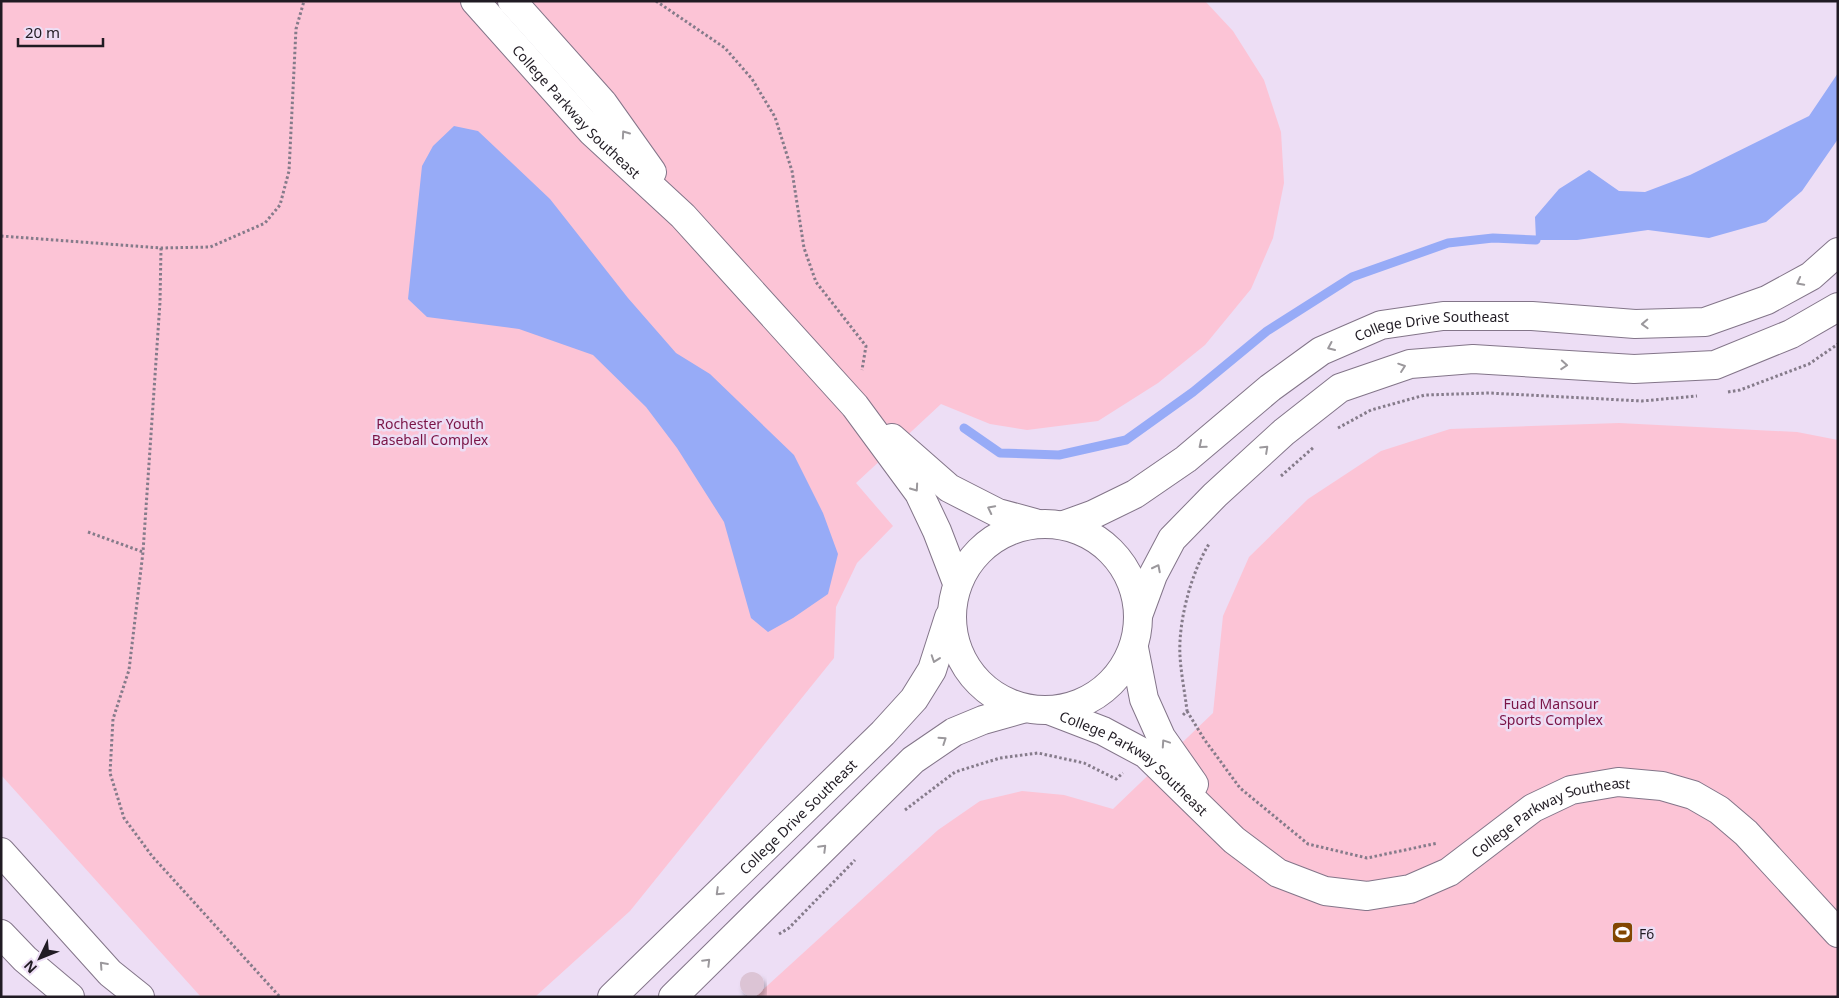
<svg xmlns="http://www.w3.org/2000/svg" width="1839" height="998" viewBox="0 0 1839 998" font-family="'Noto Sans',sans-serif">
	<defs>
		<filter id="shadow"><feDropShadow dx="3" dy="5.5" stdDeviation="2.5" flood-color="#0004"/></filter>
	</defs>
	<rect width="100%" height="100%" fill="#eddef5"/>
	<!-- green -->
	<path fill="#fcc4d6" d="M1,1H1205L1233,31L1264,80L1281,132L1284,183L1273,238L1251,289L1205,345L1158,383L1098,421L1027,430L990,424L941,404L856,483L893,526L857,563L836,607L834,658L630,911L535,997H201L1,775Z
		M1619,423L1797,432L1838,440V997H755L938,830L980,801L1022,791L1064,795L1113,809L1213,713L1223,616L1249,557L1308,499L1381,451L1450,429Z"/>
	<!-- water -->
	<path fill="#97abf7" d="M1838,73V139L1802,191L1766,222L1709,238L1648,230L1577,240H1536L1535,217L1559,189L1589,170L1619,191L1645,192L1690,175L1809,116Z
		M454,126L478,131L550,199L628,298L676,353L710,374L794,455L823,513L838,554L828,594L793,618L768,632L751,618L724,522L677,448L646,407L593,355L519,329L427,317L408,299L422,166L433,146Z"/>
	<g fill="none" stroke-linecap="round" stroke-linejoin="round">
		<!-- stream -->
		<path stroke="#97abf7" stroke-width="9" d="M964,428L1000,453L1059,455L1126,440L1193,392L1267,331L1352,277L1448,243L1493,238L1536,240"/>
	</g>
	<!-- building -->
	<path fill="#dcc4d5" filter="url(#shadow)" d="M740 984a12 12 0 1 1 24 0a12 12 0 1 1-24 0Z"/>
	<g fill="none" stroke-linecap="round" stroke-linejoin="round">
		<defs>
			<g id="secondary">
				<path id="s1" d="M475,1L592,132L683,216L855,406L919,493L937,531L957,583"/>
				<path d="M512,1L603,103L652,172"/>
				<path d="M892,438L949,488L998,513L1035,523"/>
				<circle cx="1045" cy="617" r="93"/>
				<path id="s2" d="M1064,525L1092,515L1135,494L1186,459L1270,388L1321,351L1381,325L1443,316H1532L1635,324L1705,322L1767,300L1811,276L1838,252"/>
				<path d="M1139,613L1153,575L1172,539L1215,495L1284,432L1340,388L1410,364L1473,359L1634,369L1715,365L1791,334L1838,307"/>
				<path d="M1134,648L1144,699L1161,737L1194,784"/>
				<path id="s3" d="M1051,711L1103,731L1146,754L1234,840L1278,873L1325,891L1367,896L1410,889L1449,872L1533,808L1571,790L1618,782L1662,786L1693,795L1719,810L1746,833L1838,933"/>
				<path d="M1,852L110,973L140,997"/>
				<path d="M1,934L25,959L70,997"/>
				<path id="s4" d="M612,997L883,733L914,699L932,670L949,617"/>
				<path d="M673,997L913,760L954,732L983,720L1022,709"/>
			</g>
		</defs>
		<!-- secondary casing -->
		<use href="#secondary" stroke="#837589" stroke-width="30"/>
		<!-- path -->
		<path stroke="#857b8a" stroke-width="3" stroke-dasharray="2.5 2.5" stroke-linecap="butt" d="M656,1L725,48L752,79L775,117L792,171L804,248L816,282L866,346L862,370
			M1,236L161,248L210,247L265,223L280,205L289,171L296,29L304,1
			M161,248L160,302L143,552L129,670L113,719L110,773L124,818L152,856L280,997
			M1728,392L1740,390L1809,364L1838,344
			M1338,428L1371,410L1425,395L1489,393L1642,401L1697,396
			M1281,476L1314,447
			M88,532L143,552
			M1187,711L1204,739L1240,788L1308,844L1367,858L1438,843
			M1183,715L1187,711C1185,693 1181,674 1180,656C1178,622 1191,573 1209,544
			M905,810L955,772L1000,758L1038,753L1084,763L1116,779L1123,773
			M779,934L789,928L855,860"/>
		<!-- secondary -->
		<use href="#secondary" stroke="#fff" stroke-width="28"/>
	</g>
	<!-- one-way arrows -->
	<defs><path id="oneway-chevron" d="M-2-3.5L2.5 0L-2 3.5" fill="none" stroke-width="1.6" stroke-linecap="round" stroke-linejoin="round" transform="scale(1.25)"/></defs>
	<g stroke="#9b989c">
		<use href="#oneway-chevron" transform="translate(625 134) rotate(-125)"/>
		<use href="#oneway-chevron" transform="translate(1800 282) rotate(152)"/>
		<use href="#oneway-chevron" transform="translate(1645 324) rotate(178)"/>
		<use href="#oneway-chevron" transform="translate(1331 347) rotate(156)"/>
		<use href="#oneway-chevron" transform="translate(1564 365) rotate(4)"/>
		<use href="#oneway-chevron" transform="translate(1402 367) rotate(-19)"/>
		<use href="#oneway-chevron" transform="translate(1202 445) rotate(140)"/>
		<use href="#oneway-chevron" transform="translate(1265 449) rotate(-43)"/>
		<use href="#oneway-chevron" transform="translate(915 488) rotate(55)"/>
		<use href="#oneway-chevron" transform="translate(991 509) rotate(-153)"/>
		<use href="#oneway-chevron" transform="translate(1157 568) rotate(-63)"/>
		<use href="#oneway-chevron" transform="translate(935 659) rotate(109)"/>
		<use href="#oneway-chevron" transform="translate(943 740) rotate(-34)"/>
		<use href="#oneway-chevron" transform="translate(1165 743) rotate(-124)"/>
		<use href="#oneway-chevron" transform="translate(823 848) rotate(-45)"/>
		<use href="#oneway-chevron" transform="translate(719 892) rotate(136)"/>
		<use href="#oneway-chevron" transform="translate(707 962) rotate(-45)"/>
		<use href="#oneway-chevron" transform="translate(103 965) rotate(-132)"/>
	</g>
	<!-- icons -->
	<defs>
		<symbol id="stadium-square" viewBox="-11 -11 22 22"><rect x="-9" y="-9" width="18" height="18" rx="4" fill="#824600" stroke="#eddef5"/><path d="M0-5a6.5 5 0 1 0 0 10a6.5 5 0 1 0 0-10ZM-3.5-1.8h7v3.6h-7Z" fill="#fff"/></symbol>
	</defs>
	<g fill-rule="evenodd">
		<use href="#stadium-square" x="1610" y="920" width="25" height="25"/>
	</g>
	<g text-anchor="middle" dominant-baseline="central" stroke-width="5" stroke-linejoin="round" paint-order="stroke">
		<!-- street labels -->
		<g font-size="14" fill="#201b23" stroke="#eddef5">
			<text stroke="none"><textPath href="#s1" startOffset="150">College Parkway Southeast</textPath></text>
			<text stroke="none"><textPath href="#s2" startOffset="428">College Drive Southeast</textPath></text>
			<text stroke="none"><textPath href="#s3" startOffset="99">College Parkway Southeast</textPath></text>
			<text stroke="none"><textPath href="#s4" startOffset="259">College Drive Southeast</textPath></text>
			<text stroke="none"><textPath href="#s3" startOffset="580">College Parkway Southeast</textPath></text>
		</g>
		<!-- park labels -->
		<g font-size="14" fill="#7a1446" stroke="#eddef5">
			<text x="430" y="423">Rochester Youth<tspan x="430" dy="16">Baseball Complex</tspan></text>
			<text x="1551" y="703">Fuad Mansour<tspan x="1551" dy="16">Sports Complex</tspan></text>
		</g>
		<!-- poi labels -->
		<g font-size="14" fill="#201b23" stroke="#eddef5" text-anchor="start">
			<text x="1639" y="933">F6</text>
		</g>
	</g>
	<!-- border -->
	<rect width="1839" height="998" fill="none" stroke="#201b23" stroke-width="5"/>
	<!-- north arrow -->
	<g transform="translate(40 958) rotate(227)" stroke="#eddef5" stroke-width="4" paint-order="stroke">
	<path d="M0-4L9 19L0 12L-9 19Z" fill="#201b23"/>
	<text y="-8" font-size="14" font-weight="bold" text-anchor="middle" fill="#201b23">N</text>
	</g>
	<!-- scale -->
	<path d="M18 38v8h85v-8" fill="none" stroke="#201b23" stroke-width="2.5"/>
	<text x="25" y="38" font-size="15" fill="#201b23" stroke="#eddef5" stroke-width="4" paint-order="stroke">20 m</text>
</svg>
